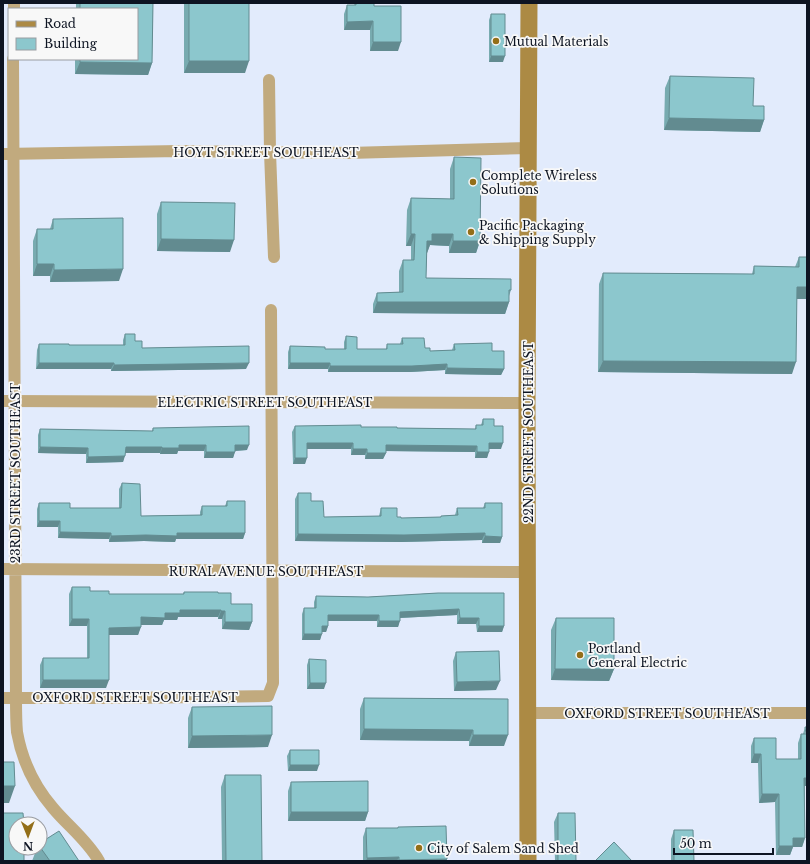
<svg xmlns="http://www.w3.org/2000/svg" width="810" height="864" viewBox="0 0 810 864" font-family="'Libre Baskerville',serif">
	<rect width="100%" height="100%" fill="#e2ebfc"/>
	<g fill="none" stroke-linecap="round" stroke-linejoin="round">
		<!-- street -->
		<path stroke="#c1aa7e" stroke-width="12" d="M14,9V3
			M13,59L16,698C16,709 16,721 17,732C22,760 34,786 53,808C68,826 87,840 99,861
			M269,80L270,152L274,257
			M3,154L179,151L349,153L529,148
			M3,401L527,403
			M3,569L528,572
			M3,698H125L268,696L273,683L271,310
			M527,713H807"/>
		<!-- secondary -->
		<path stroke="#ac8a44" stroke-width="17" d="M528,861L527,403L529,3"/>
	</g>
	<!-- wall -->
	<path fill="#78abb0" d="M76,3H153L152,63L148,75L75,74V59H137V9H76Z
		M184,3H249L245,73H184Z
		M355,3H374V6L398,51H370V30H344V14L347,5H354Z
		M491,14L503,62H489V20Z
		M670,76L753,106L764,120L760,132L664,130L665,88Z
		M454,157L480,241L476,253H449V246L430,245L427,253L426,278L511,290L509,296V302L505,314L373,313V304L377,293L399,292V271L403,260H411V246H406L407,210L411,198L450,199V169Z
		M161,202L230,252L157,251V214Z
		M53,219L119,281L50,282V276H33V241L37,229H50Z
		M799,257L807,299H797L792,374L598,372L599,284L603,273L752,274L754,266L795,267Z
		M125,334L135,341L142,348L246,369L111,371V369H36L37,350L39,344L69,345H123V340Z
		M346,336L357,349H386L387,344H400L402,338L425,348L430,351L452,350L454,344L492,351L504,369L501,375L445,374V370L410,372H328V369H288V352L290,346L325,349H344V342Z
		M483,419L494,426L501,449H489L487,458H475V452L386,451V453L383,459H365V455H351V449H307L305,464H293L292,432L295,426L361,427L397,428L475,429L476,425H481Z
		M153,428L247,450L235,451L233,458H204V451H178L177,454H160V453H125L123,462L86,463V454L38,453V435L40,429L152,431Z
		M122,483L141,516L200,515V512L202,506H225L227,501L245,533L243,539H176L175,542L144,541L109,542V539L58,538V527H37V509L39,503L70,508H119V489Z
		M298,493L311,501L324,517L379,516L381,508L397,517L401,518L441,517V516L455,515L457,508H483L485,503L502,537L500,543H482V540L401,542L295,541V499Z
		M72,587L90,591L109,594H183L184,592L218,593L252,622L249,630L222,629V619H218V617H178L177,620H164L162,625H141L138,635H109L106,688H40V665L43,658H87V626H69V594Z
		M438,593L504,626L502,632H477L476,624H457V615L400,618L398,627H377V621H328V626L326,632H322L320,640H302V614L304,608H314V602L316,596L368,597Z
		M556,618L614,669L609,681L551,680V630Z
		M456,652L496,690L454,691L453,661Z
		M309,659L324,689H307V665Z
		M364,698L508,699L504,746H469V741L360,740V709Z
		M192,707L268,747L188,748V718Z
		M805,727V838L802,847H793L790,855H776L775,802L759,803L758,763H751V746L754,738L776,759H798V743L801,734H803Z
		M290,750L317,771H288L287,756Z
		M225,775L262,861H222L221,787Z
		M291,782L368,812L365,821H288V791Z
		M558,813L576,861H555L554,822Z
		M398,827L447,859L446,861H363V837L366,828H398Z
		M674,830L694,861H671V839Z
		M40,843L79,861H32L37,848H40Z"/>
	<!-- shaded-wall -->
	<path fill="#628b90" d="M373,21L370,30H344L347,22Z
		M373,42H401L398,51H370Z
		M491,56H505L503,62H489Z
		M189,61H249L245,73H184Z
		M80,62L152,63L148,75L75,74Z
		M669,118L764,120L760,132L664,130Z
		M411,234H415L411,246H406Z
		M432,234H453L449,246L430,245L427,253H423L427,241Z
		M161,239L234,240L230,252L157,251Z
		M453,241H480L476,253H449Z
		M37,264H54L50,276H33Z
		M123,269L119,281L50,282L54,270Z
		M797,287H807V299H793Z
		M377,302H509L505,314L373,313Z
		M603,361L796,362L792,374L598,372Z
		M39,363H114L111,369H36Z
		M249,363L246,369L111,371L114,365Z
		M290,363H330L328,369H288Z
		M447,364L445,370L410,372H328L330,366Z
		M447,368L504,369L501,375L445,374Z
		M307,443H353L351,449H305Z
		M489,443H503L501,449H487Z
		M179,445H206L204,451H178L177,454H160L162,448Z
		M235,445H249L247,450L233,451Z
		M386,445L477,446L475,452L383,451Z
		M40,447L88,448L86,454L38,453Z
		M126,447H162L160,453H123Z
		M353,449H367L365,455H351Z
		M206,452H235L233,458H204Z
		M477,452H489L487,458H475Z
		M367,453H386L383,459H365Z
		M125,456L123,462L86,463L88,457Z
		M295,458H307L305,464H293Z
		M39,521H60L58,527H37Z
		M60,532L111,533L109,539L58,538Z
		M177,533H245L243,539H176L175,542L144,541L109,542L111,536Z
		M485,533L482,540L401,542L295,541L298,534Z
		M485,536L502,537L500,543H482Z
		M459,609L457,615L398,618L400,612Z
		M180,610H221L218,617H178L177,620H164L162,625H138L141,617Z
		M221,611H225L222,619H218Z
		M328,615H379L377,621H326Z
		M460,618H479L476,624H457Z
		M72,619H89L87,626H69Z
		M379,621H400L398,627H377Z
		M225,622H252L249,630L222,629Z
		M322,626H328L326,632H320Z
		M479,626H504L502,632H477Z
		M141,627L138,635H106L109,628Z
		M304,634H322L320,640H302Z
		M555,669H614L609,681L551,680Z
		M43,680H109L106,688H40Z
		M500,681L496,690L454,691L457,682Z
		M310,683H326L324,689H307Z
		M364,729L473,730L469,741L360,740Z
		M272,735L268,747L188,748L192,736Z
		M473,735H508L504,746H469Z
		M754,754H761L758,763H751Z
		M290,765H319L317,771H288Z
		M804,778H807V786H801Z
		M3,786H15L9,803H3Z
		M762,794H779L775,802L759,803Z
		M291,812H368L365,821H288Z
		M793,838H805L802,847H793L790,855H776L779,846Z
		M399,857L397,861H366L367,858Z
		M447,859L446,861H398L399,860Z"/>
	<!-- building -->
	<path fill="#8cc7cd" stroke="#628b90" d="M80,3H153L152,63L80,62V59H137V9H80Z
		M189,3H249V61H189Z
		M356,3H374V6H401V42H373V21L347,22V5H356Z
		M491,14H505V56H491Z
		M670,76L754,78L753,106H764V120L669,118Z
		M454,157L481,158L480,241H453V234H432V241H427L426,278L511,279V290H509V302H377V293L403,292V260H414L415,234H411V198L454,199Z
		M161,202L235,203L234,240L161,239Z
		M123,218V269L54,270V264H37V229H53V219Z
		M799,257H807V287H797L796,362L603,361V273L754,274V266L799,267Z
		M125,334H135V341H142V348L249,346V363L114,365V363H39V344H69V345H125Z
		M346,336L357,337V349H387V344H403L402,338H424L425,348H430V351L455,350L454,344L492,343V351H504V369L447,368V364L412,366H330V363H290V346L325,347V349H346Z
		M483,419H494V426H503V443H489V452H477V446L386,445V453H367V449H353V443H307V458H295V426L361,425V427H397V428L476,429V425H483Z
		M249,426V445H235V452H206V445H179V448H162V447H126L125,456L88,457V448L40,447V429L153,431V428Z
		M122,483L140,484L141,516L202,515V506H227V501H245V533H177V536L146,535L111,536V533L60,532V521H39V503H70V508H121Z
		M298,493H311V501H323L324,517L381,516V508H397V517H401V518L441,517V516L458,515L457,508H485V503H502V537L485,536V533L404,535L298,534Z
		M72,587H90V591H109V594H184V592H218V593H231V604H252V622H225V611H221V610H180V613H165V618L141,617V627L109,628V680H43V658H89V619H72Z
		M438,593H504V626H479V618H460L459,609L400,612V621H379V615H328V626H322V634H304V608H316V596L368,597Z
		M556,618H614V669H555Z
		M499,651L500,681L457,682L456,652Z
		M309,659L326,660V683H310Z
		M364,698L508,699V735H473V730L364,729Z
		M272,706V735L192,736V707Z
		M805,727H807V778H804L805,838H793V846H779V794H762L761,754H754V738H776V759H801V734H806Z
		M290,750H319V765H290Z
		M3,762H14L15,786H3Z
		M225,775H261L262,861H226Z
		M368,781V812H291V782Z
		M3,813H23L24,824H16V848H24V861H3Z
		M558,813H575L576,861H558Z
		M446,826L447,859L399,860V857L367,858L366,828H398V827Z
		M674,830H693L694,861H674Z
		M59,831L79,861H50L40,847V843Z
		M614,842L632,861H595Z"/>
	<!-- markers -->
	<g fill="#946f18" stroke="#f8f8f8" stroke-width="1.5">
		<circle cx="496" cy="41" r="4"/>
		<circle cx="473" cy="182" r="4"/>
		<circle cx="471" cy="232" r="4"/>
		<circle cx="580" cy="655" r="4"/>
		<circle cx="419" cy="848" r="4"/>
	</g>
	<g text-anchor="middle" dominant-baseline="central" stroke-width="3.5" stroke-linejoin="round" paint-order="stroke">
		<!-- poi labels -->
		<g font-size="12" fill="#0d1422" stroke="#f8f8f8" text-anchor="start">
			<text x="504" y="41">Mutual Materials</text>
			<text x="481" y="175">Complete Wireless<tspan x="481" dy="14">Solutions</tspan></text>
			<text x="479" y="225">Pacific Packaging<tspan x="479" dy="14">&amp; Shipping Supply</tspan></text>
			<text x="588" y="648">Portland<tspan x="588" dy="14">General Electric</tspan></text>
			<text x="427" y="848">City of Salem Sand Shed</text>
		</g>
		<!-- street labels -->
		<g font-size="12" fill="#0d1422" stroke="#f8f8f8">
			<text x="266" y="152">HOYT STREET SOUTHEAST</text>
			<text x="265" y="402">ELECTRIC STREET SOUTHEAST</text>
			<text transform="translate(528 432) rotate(-90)">22ND STREET SOUTHEAST</text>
			<text transform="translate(15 473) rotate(-90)">23RD STREET SOUTHEAST</text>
			<text x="266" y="571">RURAL AVENUE SOUTHEAST</text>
			<text x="135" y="697">OXFORD STREET SOUTHEAST</text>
			<text x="667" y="713">OXFORD STREET SOUTHEAST</text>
		</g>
	</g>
	<!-- border -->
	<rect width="810" height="864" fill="none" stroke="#0d1422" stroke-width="8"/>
	<!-- legend -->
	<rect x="8" y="8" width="130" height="52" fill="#f8f8f8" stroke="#9a9da2"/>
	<rect x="16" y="21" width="20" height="6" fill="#ac8a44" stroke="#9a9da2"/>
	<text x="44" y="28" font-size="12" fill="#0d1422">Road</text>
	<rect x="16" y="38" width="20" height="12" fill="#8cc7cd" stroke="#9a9da2"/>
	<text x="44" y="48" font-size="12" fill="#0d1422">Building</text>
	<!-- north arrow -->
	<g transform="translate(28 836) rotate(179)"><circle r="19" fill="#f8f8f8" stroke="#9a9da2"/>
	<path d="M0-3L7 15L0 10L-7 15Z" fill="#946f18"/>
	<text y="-6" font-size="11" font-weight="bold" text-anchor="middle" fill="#0d1422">N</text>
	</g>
	<!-- scale -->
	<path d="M674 848v6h99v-6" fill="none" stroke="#0d1422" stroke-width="2"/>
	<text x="680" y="848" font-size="12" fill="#0d1422" stroke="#f8f8f8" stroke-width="3" paint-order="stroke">50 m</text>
</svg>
